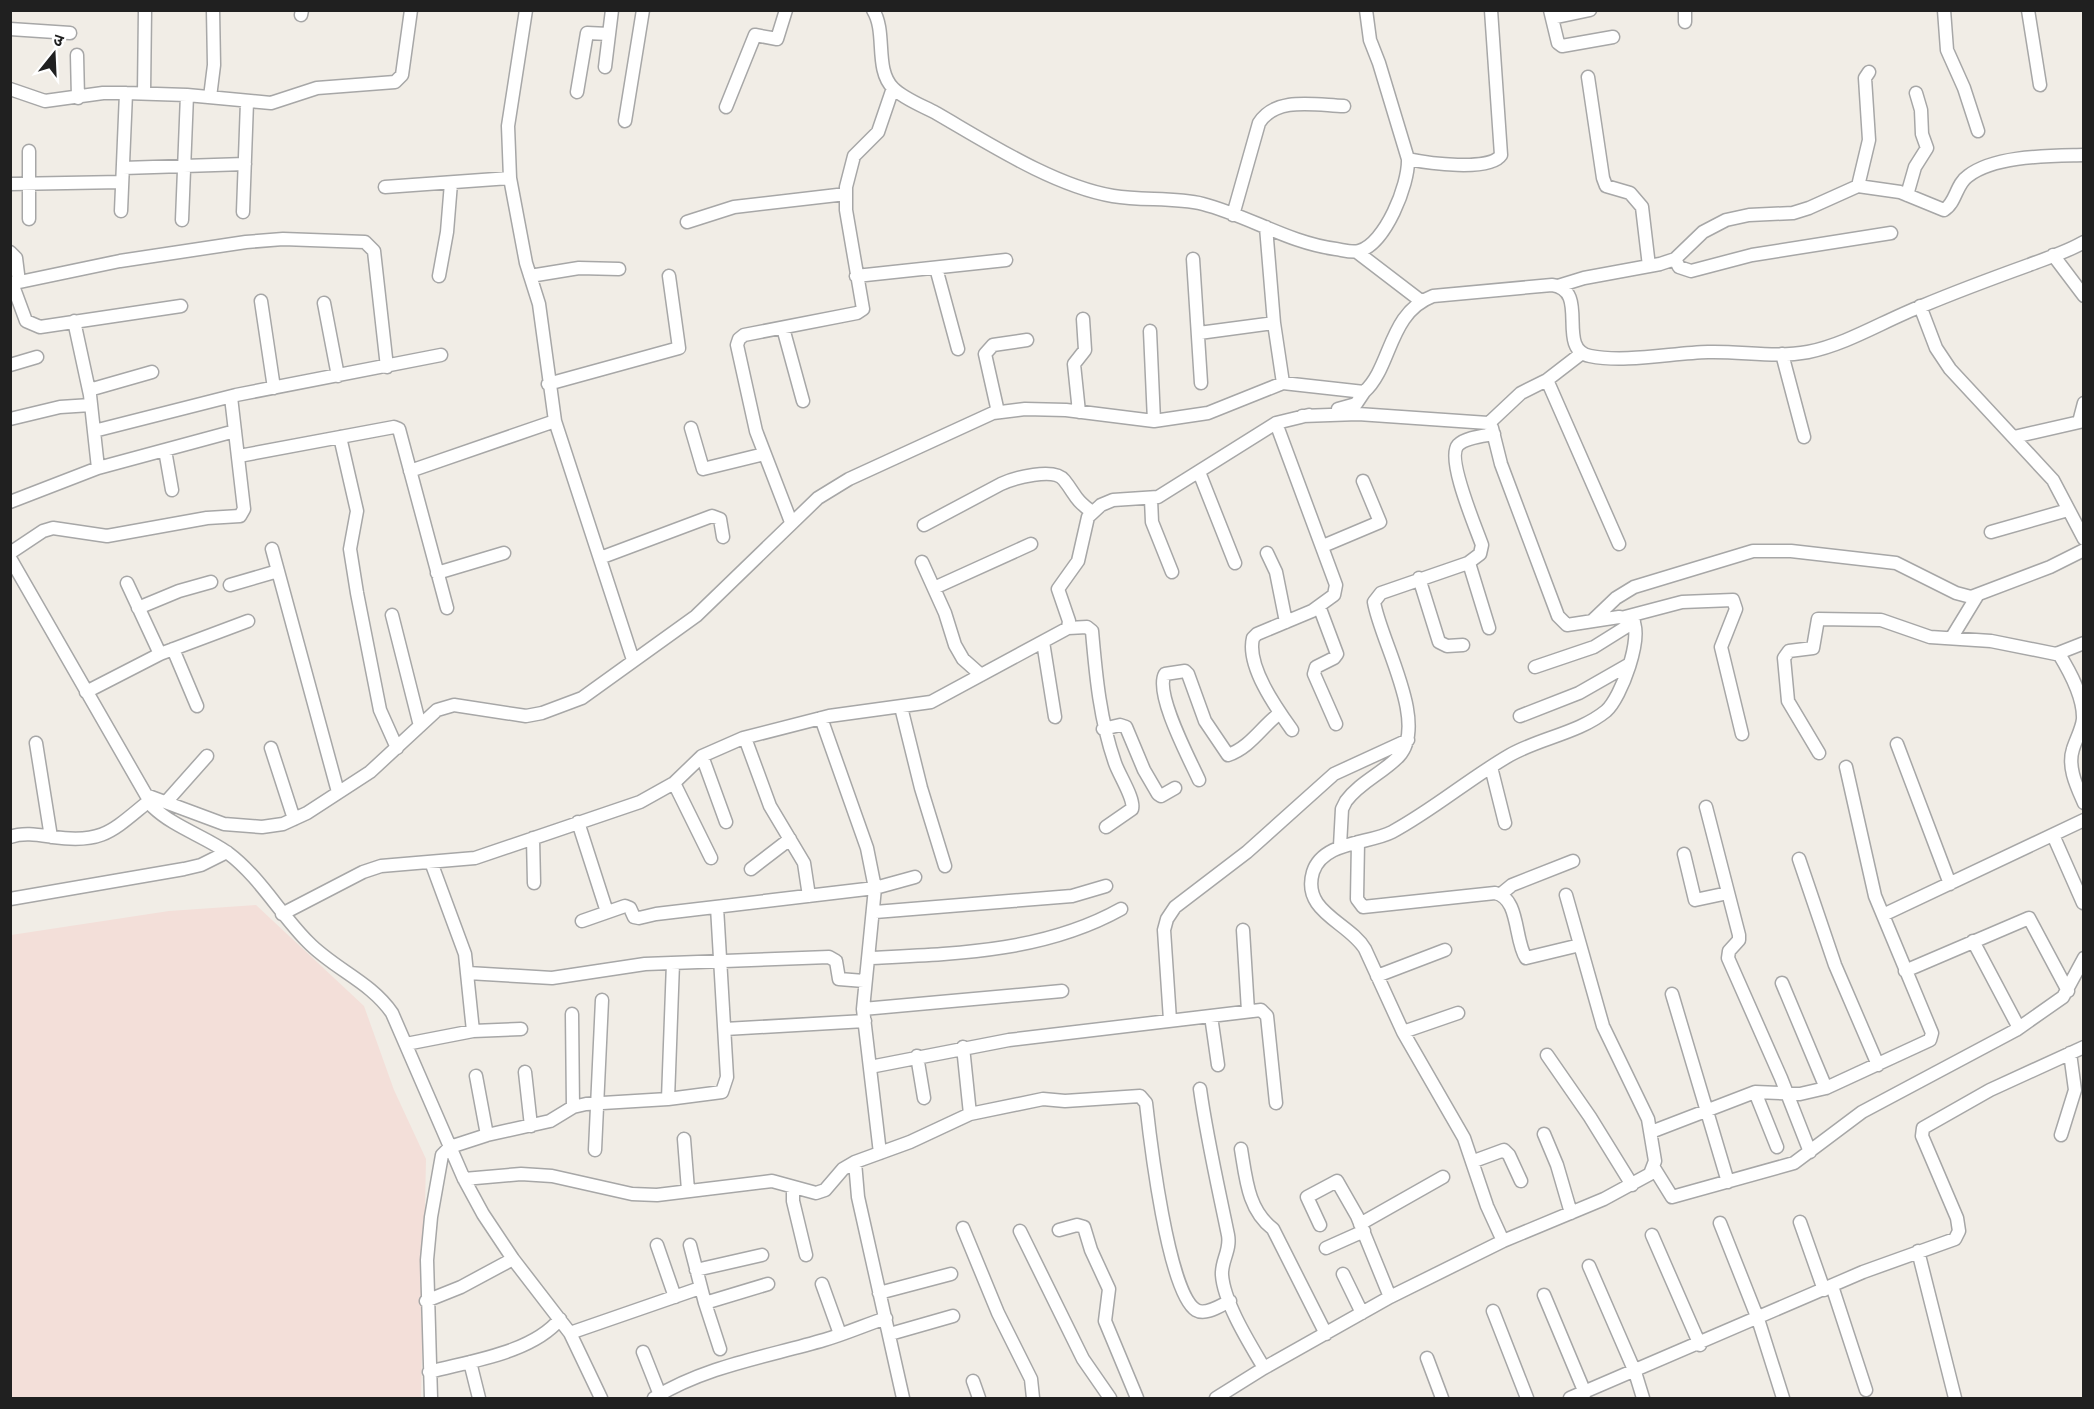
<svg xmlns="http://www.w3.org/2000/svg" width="2094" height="1409" viewBox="0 0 2094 1409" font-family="'Nunito Sans','Noto Sans Devanagari',sans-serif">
	<rect width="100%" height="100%" fill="#f1ede6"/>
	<!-- military -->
	<path fill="#f3dfd9" d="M256,905L364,1006L394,1090L426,1159L421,1398H11V935L169,911Z"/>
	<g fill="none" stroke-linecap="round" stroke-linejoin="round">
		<defs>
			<path id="minor" d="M526,10L508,126L510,178L526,263L539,304L555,421L633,660
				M873,10C887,32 874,69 893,88C904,99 923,106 936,113C988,143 1054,186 1113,196C1143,201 1174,197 1203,204C1249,216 1289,243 1336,249C1343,250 1352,253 1359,251C1385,244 1409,185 1408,159L1379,63L1370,40L1366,10
				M1550,10L1558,43L1562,46L1613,37
				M1685,10V22
				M1944,10L1947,50L1964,88L1978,131
				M2028,10L2040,85
				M301,15L302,10
				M1552,18L1590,10
				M10,29L70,33
				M77,55L78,98
				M605,67L612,10
				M1588,77L1603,178L1606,186L1630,193L1642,207L1649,266
				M10,89L45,101L103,93H126L187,95L271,103L317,88L395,82L402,75L411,10
				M577,92L587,33L609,34
				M144,93L145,10
				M210,97L214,65L213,10
				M726,107L755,35L777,39L786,10
				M625,121L643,10
				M1408,159C1427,163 1490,172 1501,155L1491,10
				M123,168L245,164
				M10,184L122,182
				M1858,186L1869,140L1865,78L1869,72
				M385,187L510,178
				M1907,195L1915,167L1927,148L1922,134L1921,110L1916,93
				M121,211L126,93
				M243,212L247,102
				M1233,215L1259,123C1276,96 1315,105 1344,106
				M29,219V151
				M182,220L187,95
				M687,222L734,207L846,194
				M1266,227L1274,323L1283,383
				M10,252L16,258L19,282
				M1357,252L1421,301
				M2053,255L2084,296
				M1193,259L1201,383
				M1675,259L1679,267L1691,271L1752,255L1891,233
				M936,268L958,349
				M439,276L447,232L451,183
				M530,276L579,268L619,269
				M856,276L1006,260
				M12,283L26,321L40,327L181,306
				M10,284L120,261L246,242L283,239L365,242L374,251L387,367
				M1558,286L1584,278L1660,264L1675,259L1703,232L1726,220L1749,215L1793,213L1809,208L1858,186L1900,192L1944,210C1956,203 1956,184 1968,176C1995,155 2050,156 2084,155
				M261,301L274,388
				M324,303L338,376
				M1920,306L1936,348L1950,369L2053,480L2084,539
				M74,321L90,395L98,468
				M783,328L803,401
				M1150,331L1154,421
				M1199,333L1274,323
				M1782,354L1804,437
				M10,365L37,357
				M1547,380L1619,544
				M548,384L679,348L669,276
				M89,390L152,372
				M1338,409L1356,404L1364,392
				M998,412L985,354L993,345L1027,340
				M1079,412L1074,364L1085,350L1083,319
				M1302,416L1358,414L1488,423L1492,428L1501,464L1558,616L1567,625L1619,617L1632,619C1644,636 1621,698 1606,711C1579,733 1540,738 1510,755C1470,778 1433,810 1392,832C1369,844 1323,841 1313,872C1301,912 1349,922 1365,949L1403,1032L1464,1138L1487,1206L1503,1241
				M10,419L60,407L91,405
				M2079,422L2084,403
				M1276,423L1336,585L1334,595L1312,611L1257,634L1253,638C1246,666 1277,709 1292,730
				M1489,423L1521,393L1547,380L1582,353
				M691,428L703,469L764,454
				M94,431L236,395L441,355
				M340,437L357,511L350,549L357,593L380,710L397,748
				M2014,437L2084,421
				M165,450L172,490
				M239,456L394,427L399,429L447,608
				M410,471L555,421
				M1199,472L1235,563
				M1151,499L1152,522L1172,572
				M10,502L98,468L235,431
				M791,522L756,431L737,345L739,339L744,335L857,313L863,309L846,210V187L854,156L878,132L893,88
				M924,525L1001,484C1014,478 1054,467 1064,480C1076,495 1074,499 1092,512
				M1991,532L2068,510
				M1323,546L1380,522L1363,481
				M272,549L338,792
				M10,553L43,531L53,528L107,536L207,518L240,516L244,509L231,397
				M1267,553L1276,572L1286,622
				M10,558L153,807C174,827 204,836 228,853C260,877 280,914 308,942C334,969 371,982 392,1013L464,1179L483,1214L513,1259L570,1333L601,1398
				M600,558L712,516L720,519L723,537
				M922,562L945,613L955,645L963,659L981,675
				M1469,563L1489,628
				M437,573L504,553
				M1419,578L1439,642L1447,646L1463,645
				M127,583L160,654
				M230,585L278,571
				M934,588L1031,544
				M1319,606L1337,654L1334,658L1316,667L1314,674L1336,724
				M138,608L179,591L211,582
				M392,615L420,726
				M1625,617L1682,602L1733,600L1736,609L1721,647L1742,734
				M1593,620L1616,598L1634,587L1753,551H1791L1896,563L1956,593L1971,597L2050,567L2084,550
				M1068,628L1087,627L1092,631C1096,677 1100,720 1115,763C1119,775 1135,799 1132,809L1106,827
				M1952,637L1977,596
				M1043,642L1055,717
				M173,649L197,706
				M2059,654C2070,672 2084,697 2083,719C2082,729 2076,739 2073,749C2067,767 2077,787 2084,803
				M1535,667L1594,647L1634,622
				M86,692L160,654L248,621
				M901,707L921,788L945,866
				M1520,716L1579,693L1628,665
				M821,718L867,848L875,888L863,1009L880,1153
				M1103,729L1120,725L1126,727L1144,770L1158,794L1161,796L1175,788
				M745,738L770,806L804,863L809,896
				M36,743L51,837
				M1897,744L1950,884
				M271,748L294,819
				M1819,753L1788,701L1784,658L1789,651L1813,648L1818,619L1881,620L1930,637L1991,641L2056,654L2084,643
				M702,756L726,822
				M1491,767L1505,823
				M1199,780C1190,760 1154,693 1165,674L1185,671L1188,674L1205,721L1228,755C1251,747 1262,726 1280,713
				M674,783L711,858
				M146,795L224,824L262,827L283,824L307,813L370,772L437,710L454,705L526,716L542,713L582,698L696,616L818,498L849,479L993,413L1025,409L1066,410L1154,421L1208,413L1283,383L1364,392C1392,367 1388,313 1433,296L1552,285C1591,290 1555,349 1590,356C1625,363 1672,353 1708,352C1742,351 1775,358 1808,352C1848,344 1885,320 1922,306C1958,291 1993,278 2029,265C2047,258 2067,252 2084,242
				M167,801L207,756
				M1706,807L1739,935V940L1729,951L1728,958L1781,1078L1810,1152
				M578,822L607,912
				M2053,835L2083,903
				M10,837C24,832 39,835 53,837C103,844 112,831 149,801
				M533,838L534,883
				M1358,842L1357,899L1363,907L1495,893C1520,898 1514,940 1526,958L1580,945
				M1340,846L1342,809L1346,801C1360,782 1383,773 1399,756C1429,723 1380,640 1374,602L1381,593L1468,563L1480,554L1482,545C1476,528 1446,458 1458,445C1466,437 1483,436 1494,434
				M1684,854L1695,900L1728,893
				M1799,859L1835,965L1878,1065
				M431,862L465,954L473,1031
				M751,869L790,839
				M1501,894L1512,885L1573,861
				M10,899L184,869L201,865L227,852
				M875,912L1072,896L1106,886
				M282,914L363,872L381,866L475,858L640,802L674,783L702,756L743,738L829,716L931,702L1068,628L1069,621L1058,589L1078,561L1088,517L1101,505L1113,500L1158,497L1276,423L1309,415
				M1883,915L2084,820
				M582,921L625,906L630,908L634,917L639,918L656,914L875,888L915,877
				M1243,930L1248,1011
				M1973,941L2019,1028
				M869,958C955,954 1044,952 1121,909
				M1905,971L2029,918L2068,991
				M468,973L552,978L645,964L829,957L836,961L839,979L864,981
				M1377,976L1445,950
				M1782,983L1826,1088
				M1672,994L1728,1182
				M863,1009L1062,991
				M572,1014L573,1107
				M1211,1016L1218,1065
				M1170,1020L1164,930L1167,919L1175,907L1247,852L1334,774L1408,740
				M725,1029L865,1021
				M1403,1032L1458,1013
				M406,1044L473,1031L521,1029
				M963,1047L970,1114
				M1547,1055L1590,1117L1632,1185
				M917,1056L924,1098
				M870,1067L1009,1040L1261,1010L1267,1016L1276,1103
				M525,1072L531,1126
				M476,1076L487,1135
				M1200,1089C1207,1139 1218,1186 1228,1235C1231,1250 1221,1261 1222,1275C1224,1303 1250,1344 1264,1368
				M1755,1092L1777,1147
				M668,1099L673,963
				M1651,1132L1755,1092L1800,1094L1826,1088L1930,1040L1932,1033L1875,896L1846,767
				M1544,1134L1557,1165L1571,1213
				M2061,1135L2075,1090L2070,1053
				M684,1139L688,1190
				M1241,1149C1246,1179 1248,1210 1273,1229L1326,1334
				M595,1150L602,1000
				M1474,1161L1504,1150L1509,1155L1521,1181
				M855,1162L858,1197L903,1398
				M1654,1168L1672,1197L1794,1163L1862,1112L2016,1030L2063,997L2084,958
				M464,1179L521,1174L552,1176L632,1194L657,1195L772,1181L816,1193L825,1190L843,1169L855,1162L910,1142L970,1114L1043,1099L1065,1101L1140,1096L1146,1103C1150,1139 1168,1293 1196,1310C1206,1316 1221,1305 1230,1301
				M793,1187V1201L806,1255
				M1800,1222L1824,1290
				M1720,1223L1758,1319L1783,1398
				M1360,1224L1443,1177
				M1320,1225L1307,1197L1337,1181L1357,1216L1390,1297
				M963,1228L998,1313L1031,1379L1033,1398
				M1059,1230L1077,1225L1084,1227L1091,1250L1109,1289L1105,1321L1137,1398
				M1020,1231L1083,1359L1110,1398
				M1652,1235L1700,1345
				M657,1245L675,1297
				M690,1245L705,1303L720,1349
				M1326,1248L1364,1231
				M1918,1251L1955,1398
				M1589,1266L1635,1372L1643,1398
				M696,1270L762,1255
				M1343,1274L1362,1313
				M822,1284L840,1334
				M1832,1286L1866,1390
				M879,1293L951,1274
				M1544,1295L1585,1393
				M426,1301L461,1287L513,1259
				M705,1303L768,1284
				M1493,1311L1527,1398
				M570,1333L700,1288
				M890,1334L953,1316
				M643,1352L660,1395
				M1427,1358L1442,1398
				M470,1362L479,1398
				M429,1372C470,1361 532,1353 560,1319
				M973,1381L979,1398
				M431,1398L427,1260L431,1217L442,1155L450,1147L487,1135L550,1121L573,1107L586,1104L668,1099L722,1092L727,1077L717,907
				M654,1398C706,1366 766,1357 824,1340C845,1334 865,1325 886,1318
				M1216,1398L1264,1368L1390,1297L1503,1241L1604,1199L1650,1174L1655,1161L1648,1119L1603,1026L1566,895
				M1570,1398L1863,1272L1955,1239L1959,1231L1957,1218L1922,1136L1923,1128L1990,1090L2084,1047"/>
		</defs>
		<!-- minor casing -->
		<use href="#minor" stroke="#a7a7a7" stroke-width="15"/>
		<!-- minor -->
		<use href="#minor" stroke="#fff" stroke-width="12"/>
	</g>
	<!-- border -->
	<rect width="2094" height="1409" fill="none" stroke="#202020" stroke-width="24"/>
	<!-- north arrow -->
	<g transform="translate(54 54) rotate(18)" stroke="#ffffff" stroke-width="4.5" paint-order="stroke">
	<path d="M0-4.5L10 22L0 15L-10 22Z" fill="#202020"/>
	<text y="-9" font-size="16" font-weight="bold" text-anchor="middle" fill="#202020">उ</text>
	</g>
</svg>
